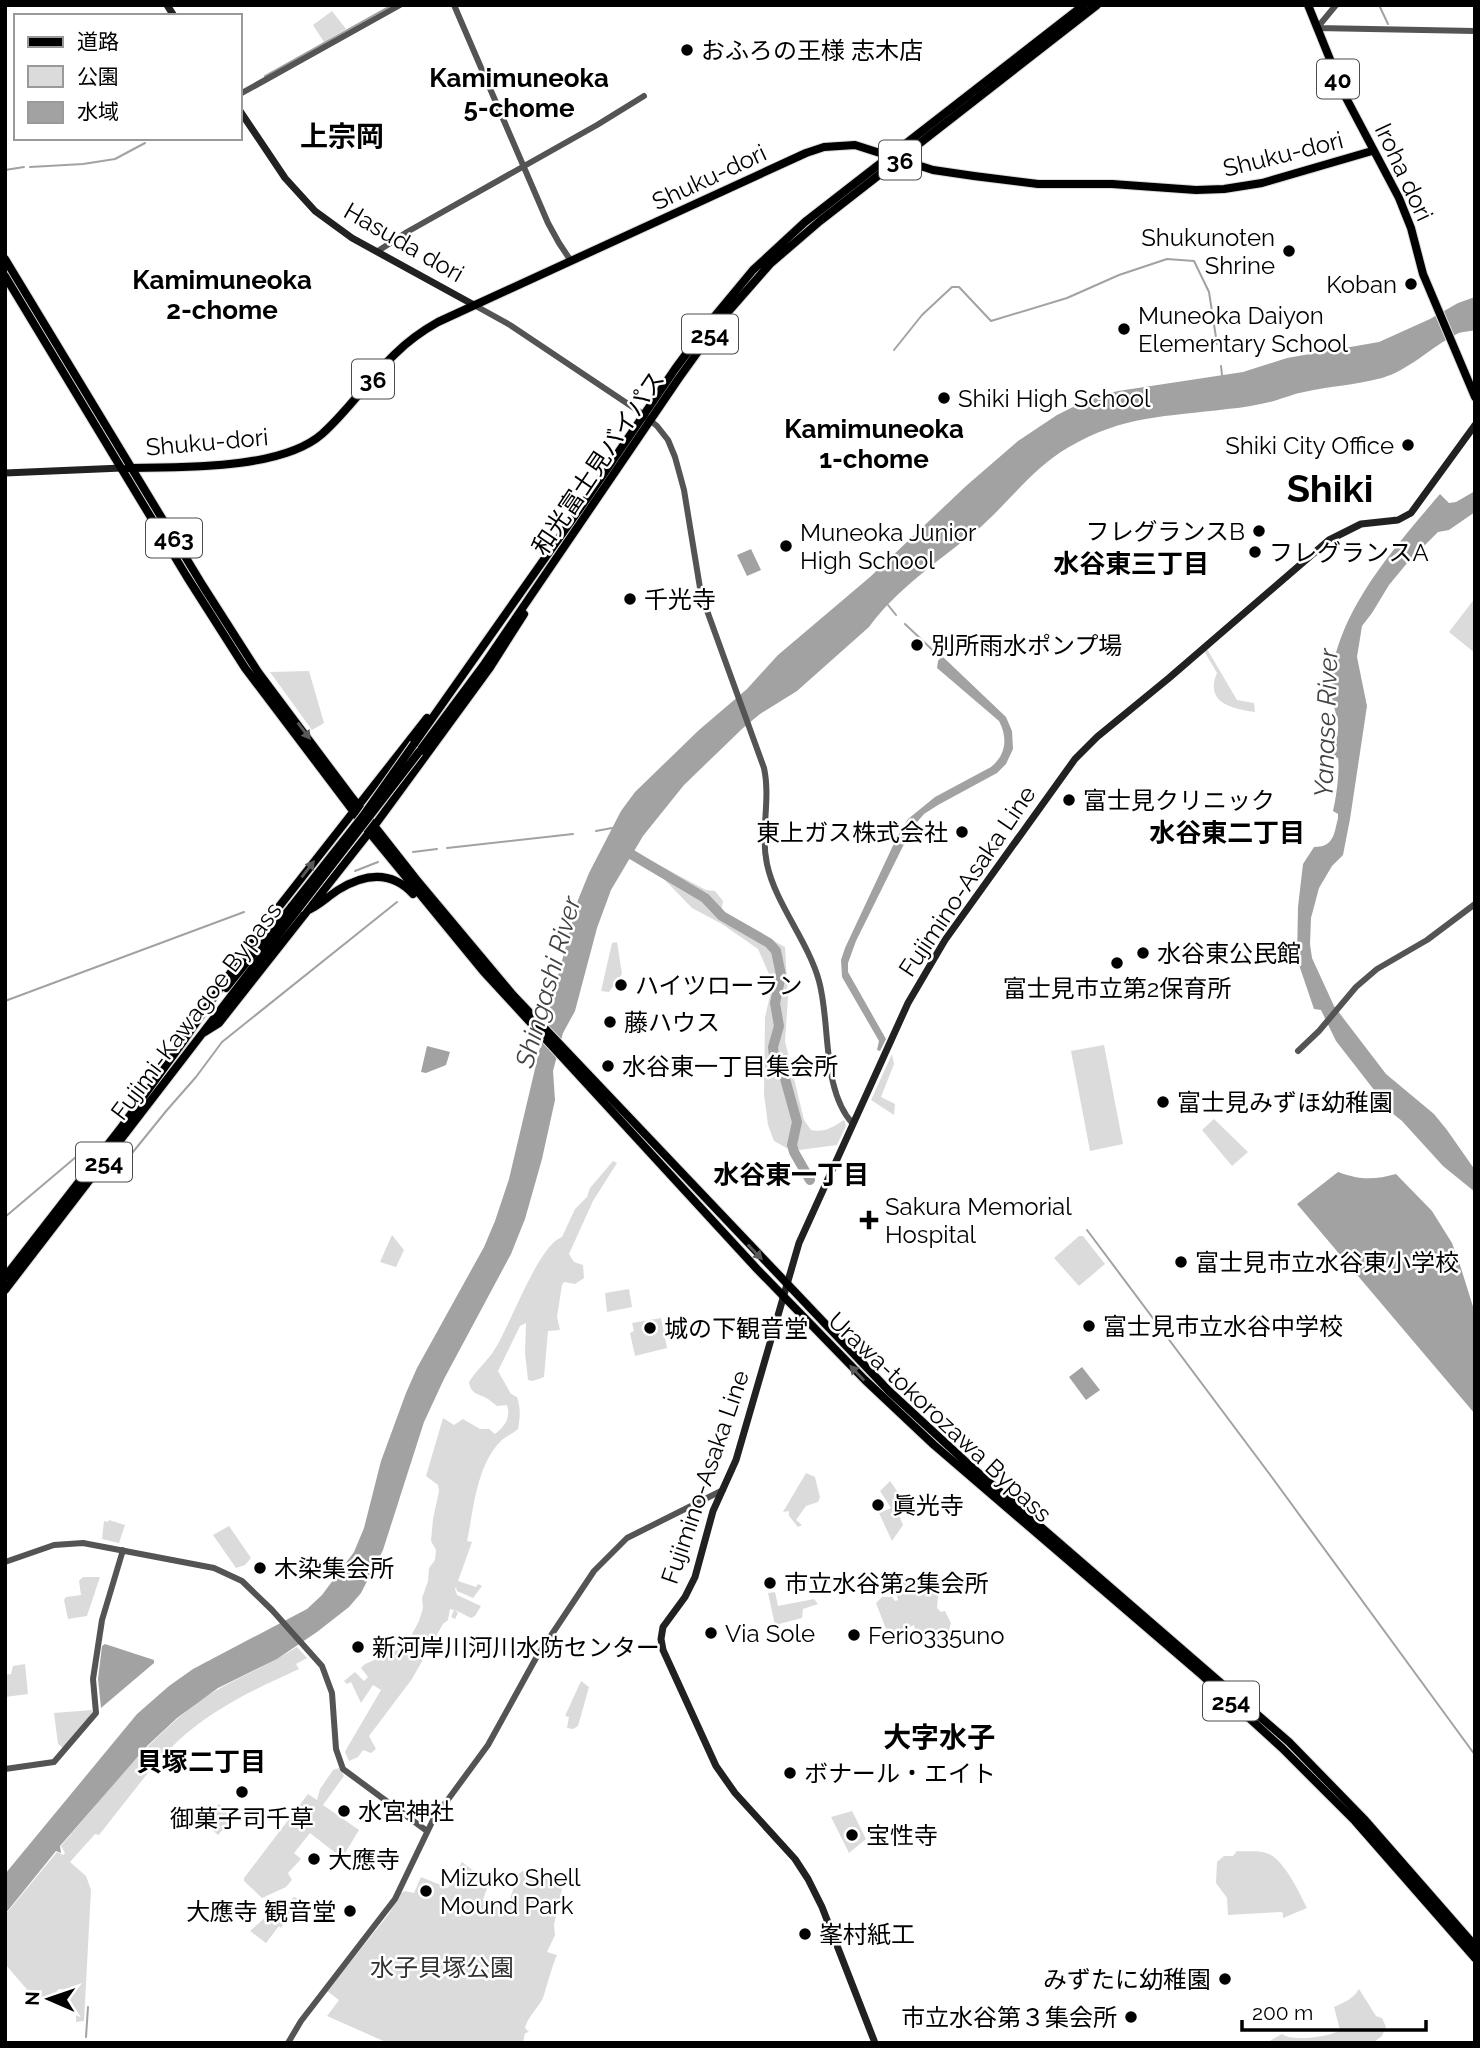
<svg xmlns="http://www.w3.org/2000/svg" width="1480" height="2048" viewBox="0 0 1480 2048" font-family="Raleway,'Noto Sans JP',sans-serif">
	<rect width="100%" height="100%" fill="#fff"/>
	<!-- green -->
	<path fill="#dbdbdb" d="M332,11L346,29L324,42L313,25Z
		M1475,598V653L1449,632Z
		M1207,649L1237,700L1254,703L1255,712C1233,709 1204,703 1217,673L1204,651Z
		M309,671L324,723L312,730L270,672Z
		M646,858L706,890L715,891L723,901L721,912L785,947L788,997L785,1041L804,1120L811,1130C824,1133 833,1127 844,1120L846,1126L837,1145L792,1151L774,1141L768,1125L764,1094L765,1017L773,983L758,949L722,924L692,908L661,876L641,866Z
		M617,942L622,974L609,992L601,991L612,943Z
		M1104,1045L1123,1144L1090,1151L1071,1051Z
		M892,1054L894,1064L881,1097L895,1104L894,1115L871,1100Z
		M1214,1119L1248,1152L1232,1166L1202,1130Z
		M613,1161L617,1163L593,1201L569,1254L574,1262L583,1265L584,1278L575,1284L564,1282L562,1285L557,1317L560,1330L548,1331L544,1377L533,1381L528,1380L525,1353L526,1323L520,1326L498,1371L511,1394L517,1397C521,1409 520,1417 518,1429C512,1434 505,1437 500,1442C476,1467 474,1509 467,1541L472,1542L458,1581L476,1587L478,1584L482,1586L473,1598L457,1591L456,1587L455,1589L457,1595L481,1606L475,1616L471,1618L455,1610L458,1613L455,1619L451,1617L454,1610L450,1609L448,1620L443,1624L412,1679L369,1736L376,1749L371,1753L363,1750L358,1757L349,1761L345,1752L347,1748L381,1690L373,1685L361,1703L351,1682L347,1684L344,1681L355,1672L364,1681L368,1677L361,1668L365,1664L405,1647L419,1621L423,1608L422,1598L428,1581L429,1568L435,1560L436,1550L431,1541L433,1519L439,1491L438,1485L426,1476L443,1418L454,1425L463,1419L480,1429H489L495,1434C505,1426 511,1418 507,1405L497,1406C494,1404 491,1401 488,1399C478,1393 471,1395 469,1382C476,1371 486,1362 493,1352C510,1327 538,1245 562,1237L575,1209L587,1197L590,1188Z
		M392,1235L404,1250L396,1267L380,1262Z
		M1079,1236H1083L1105,1264L1079,1286L1054,1258Z
		M629,1289L632,1307L607,1312L605,1293Z
		M661,1318L667,1348L635,1356L630,1333L634,1331L632,1323Z
		M806,1473L815,1477L820,1497L818,1502L806,1506L796,1520L802,1525L798,1527L789,1516V1511L783,1512Z
		M890,1481L900,1495L893,1501L903,1525L892,1541L879,1513L891,1508L880,1491Z
		M109,1520L125,1525L119,1543L102,1539L104,1521L108,1522Z
		M229,1526L251,1558L245,1565L236,1568L213,1535Z
		M900,1576L915,1579L923,1587L924,1591L934,1592L938,1596L937,1608L941,1612L945,1611L951,1623L946,1641L942,1639L939,1641L934,1638L917,1639L914,1625L898,1633H891L886,1629L876,1603L882,1597H892L895,1601L898,1600L894,1581Z
		M83,1577H100L87,1616L68,1619L64,1600L66,1597L81,1595L79,1581Z
		M775,1592L778,1606L814,1599L818,1604L803,1609L802,1618L775,1625L768,1593Z
		M297,1647L307,1658L296,1664L299,1669C248,1692 184,1722 153,1771L151,1769L99,1835L95,1834L70,1862L86,1876L91,1890L84,2021L76,2022V2014L66,2010L68,1990L59,1989L48,2000H36L5,1964V1915L57,1852L63,1855L65,1853L61,1846C104,1796 145,1742 198,1702C229,1680 265,1668 297,1647Z
		M25,1664L28,1694L5,1697V1675L11,1674L13,1666Z
		M581,1681L589,1687L578,1726L573,1729L567,1728L569,1717L565,1716Z
		M92,1710L93,1718L66,1750L58,1744L54,1713Z
		M339,1768L344,1776L323,1805L359,1830L342,1858L310,1833L294,1853L301,1859L288,1873L292,1880L286,1887L262,1898L244,1881V1878L308,1794L317,1800L320,1789L333,1770Z
		M219,1804L234,1817L218,1835L203,1821Z
		M852,1811L866,1839L849,1853L831,1817Z
		M1237,1851C1247,1852 1257,1850 1266,1853C1283,1857 1300,1894 1307,1908L1283,1918V1913L1281,1912L1228,1915L1227,1898L1216,1883L1217,1862L1224,1856H1233Z
		M462,1862L475,1872L471,1883L487,1888L483,1900L497,1907L500,1904H507L509,1902L518,1875L522,1871L563,1884L554,1925L555,1935L547,1952L557,1955C551,1969 548,1982 544,1995C541,2006 528,2015 525,2028L529,2032L525,2033L523,2043H388L327,2016L339,2000L327,1991L388,1915L401,1893L405,1891L414,1893L421,1877L448,1888Z
		M294,1897L301,1900L288,1915L281,1928L279,1926L266,1943L250,1931L268,1915L275,1917Z
		M1359,1989L1376,2016L1382,2018L1386,2027L1382,2036L1374,2042L1266,2043L1282,2034C1291,2042 1331,2037 1340,2030L1334,2007C1345,2002 1353,1999 1359,1989Z"/>
	<!-- water -->
	<path fill="#a2a2a2" d="M1475,297V330C1468,332 1461,331 1455,335C1430,348 1409,370 1382,378C1356,385 1330,386 1304,392C1293,394 1284,398 1274,401C1258,405 1242,408 1227,409C1166,417 1124,415 1069,447C1032,468 1007,505 975,532C938,561 897,589 869,627L797,691L760,714L743,728L684,785L643,836L611,890L597,928L575,1011L563,1033L553,1071L555,1100L542,1159L525,1219L511,1254L444,1379L424,1422L383,1550L361,1593L349,1607L317,1632L277,1659L218,1688L177,1718L148,1745L60,1846L61,1853L56,1851L5,1914V1874L137,1714L169,1686L193,1669L307,1609L322,1595L354,1552L364,1528L381,1461L406,1393L417,1368L484,1247L495,1221L509,1179L547,1018L578,900L589,873L621,811L635,792L699,730L747,689L778,655L870,577L966,486L1018,441L1057,415L1091,398L1118,391L1243,372L1287,358L1379,342L1430,319L1458,303Z
		M1475,491V512L1449,530L1438,532L1408,562L1389,585L1372,613L1362,626L1357,657L1367,706L1350,819L1343,855L1332,866L1319,888L1311,918L1310,944L1312,958L1334,1006L1386,1074L1434,1114L1447,1130L1475,1170V1192L1443,1166L1402,1121L1392,1113L1336,1041L1321,1010L1314,1009L1297,959L1298,907L1303,864L1314,847C1334,847 1334,834 1338,818V814L1333,811C1336,799 1340,770 1338,758L1332,757C1334,748 1339,735 1338,725C1337,713 1331,701 1331,688C1332,616 1396,546 1440,494L1449,503L1456,502Z
		M751,549L761,570L747,576L737,555Z
		M942,656L1006,717L1012,731L1013,749L1006,764L997,773L938,805L924,814L912,828L856,941L848,963V972L886,1039L880,1051L877,1050L879,1041L842,977L841,960L845,948L897,837L908,819L935,797L991,767C1006,755 1008,738 999,721L937,668L938,661Z
		M427,1046L450,1052L446,1065L426,1073L421,1072Z
		M1338,1172C1359,1180 1375,1180 1396,1174L1432,1211L1452,1243L1460,1265L1475,1313V1414L1297,1204Z
		M1082,1367L1100,1390L1086,1400L1069,1377Z
		M105,1644L154,1660V1663L101,1708L98,1679L102,1646Z"/>
	<g fill="none" stroke-linecap="round" stroke-linejoin="round">
		<!-- stream -->
		<path stroke="#a2a2a2" stroke-width="2" d="M1379,5L1388,24
			M265,76L392,5
			M151,140L155,138
			M30,167L83,164L115,159L145,143
			M5,170L24,167
			M894,350L922,315L952,287H959L991,321L1067,298L1119,275L1167,259L1194,261L1209,292L1217,344
			M1221,366L1222,375
			M888,605L896,615
			M905,624L941,658
			M596,831L612,828
			M447,848L573,834
			M413,852L437,849
			M355,871L378,862
			M5,1001L244,912
			M111,1169L116,1173L167,1110L196,1077L222,1042L397,902
			M5,1217L83,1151
			M1087,1230L1271,1476L1475,1755
			M86,2037L88,2007"/>
		<!-- river -->
		<path stroke="#a2a2a2" stroke-width="10" d="M619,847L705,898L722,916L769,943L776,951L781,975L775,1003L779,1026L773,1047L774,1056L784,1075L797,1122L792,1145L794,1152L810,1180"/>
		<defs>
			<path id="primary" d="M1308,5L1344,94L1399,198L1411,228L1423,274L1475,397
				M128,468C181,467 281,470 322,434C349,410 369,379 395,354C408,341 422,331 438,322L806,153L824,147L855,145L933,170L974,176L1038,184H1112L1196,190L1224,189L1262,183L1372,151"/>
			<path id="trunk" d="M5,259L203,586L258,672L350,795L416,879L513,995L889,1391L967,1463L1289,1742L1364,1819L1475,1946
				M5,276L187,577L245,668L369,832L483,971L757,1269L865,1380L934,1445L1203,1676L1282,1748L1355,1821L1475,1958
				M414,744L588,497L675,369L709,323L753,270L805,222L1084,5
				M419,752L483,666L679,378L720,321L770,264L820,221L1097,5
				M306,911C318,907 327,897 338,890C364,874 391,870 413,894
				M226,988L292,906
				M203,1033L219,1023L375,825L489,669L524,614
				M182,1043L256,936L427,718
				M5,1277L120,1129L185,1039
				M5,1290L298,909"/>
		</defs>
		<!-- primary casing -->
		<use href="#primary" stroke="#dbdbdb" stroke-width="10"/>
		<!-- trunk casing -->
		<use href="#trunk" stroke="#dbdbdb" stroke-width="10"/>
		<!-- tertiary -->
		<path stroke="#545454" stroke-width="6" d="M454,5L548,223L559,243L571,261
			M1317,28L1475,31
			M1317,28L1336,5
			M240,94L400,5
			M378,251L407,232L597,125L644,96
			M474,305L510,325L640,412L657,426L668,440L675,457L684,490L701,594L764,768C771,800 760,832 767,864C775,903 808,941 819,981C831,1024 821,1089 853,1124
			M1298,1051L1319,1031L1356,987L1377,969L1427,940L1475,904
			M5,1562L54,1545L83,1543L214,1568L242,1581L272,1610L322,1666L332,1693L336,1749L343,1769L427,1831
			M5,1769L54,1762L96,1713L93,1679L102,1620L123,1550
			M288,2043L301,2021L395,1899L433,1820L488,1745L536,1658L594,1571L627,1538L723,1490"/>
		<!-- secondary -->
		<path stroke="#212121" stroke-width="7" d="M167,5L174,16
			M240,111L285,178L315,211L352,238L474,305
			M5,473L122,468
			M875,2043L822,1907L808,1879L795,1859L735,1793L716,1766L663,1650L661,1639L663,1627L685,1597L695,1577L713,1511L736,1460L799,1243L908,1003L945,940L1075,759L1097,737L1169,678L1329,540L1361,524L1398,520L1411,513L1475,425"/>
		<!-- primary -->
		<use href="#primary" stroke="#000" stroke-width="8"/>
		<!-- trunk -->
		<use href="#trunk" stroke="#000" stroke-width="8"/>
		<defs>
			<path id="trunk-bridge" d="M292,906L363,816L414,744
				M298,909L419,752"/>
		</defs>
		<!-- trunk-bridge casing -->
		<use href="#trunk-bridge" stroke="#dbdbdb" stroke-width="10" stroke-linecap="butt"/>
		<!-- trunk-bridge -->
		<use href="#trunk-bridge" stroke="#000" stroke-width="8"/>
	</g>
	<!-- one-way arrows -->
	<defs><path id="oneway-solid" d="M-6-.8H1V-3.2L6.5 0L1 3.2V.8H-6Z" transform="scale(1.75)"/></defs>
	<g fill="#595959">
		<use href="#oneway-solid" transform="translate(304 731) rotate(53)"/>
		<use href="#oneway-solid" transform="translate(308 869) rotate(-52)"/>
		<use href="#oneway-solid" transform="translate(755 1252) rotate(46)"/>
		<use href="#oneway-solid" transform="translate(857 1373) rotate(-134)"/>
	</g>
	<!-- markers -->
	<g fill="#000" stroke="#fff" stroke-width="2.5">
		<circle cx="687" cy="50" r="7"/>
		<circle cx="1289" cy="251" r="7"/>
		<circle cx="1411" cy="284" r="7"/>
		<circle cx="1124" cy="329" r="7"/>
		<circle cx="944" cy="398" r="7"/>
		<circle cx="1408" cy="445" r="7"/>
		<circle cx="1259" cy="531" r="7"/>
		<circle cx="786" cy="546" r="7"/>
		<circle cx="1255" cy="552" r="7"/>
		<circle cx="630" cy="599" r="7"/>
		<circle cx="917" cy="645" r="7"/>
		<circle cx="1069" cy="800" r="7"/>
		<circle cx="962" cy="832" r="7"/>
		<circle cx="1143" cy="953" r="7"/>
		<circle cx="1117" cy="963" r="7"/>
		<circle cx="621" cy="985" r="7"/>
		<circle cx="610" cy="1022" r="7"/>
		<circle cx="608" cy="1066" r="7"/>
		<circle cx="1163" cy="1102" r="7"/>
		<path d="M865.5 1209.5h7v7h7v7h-7v7h-7v-7h-7v-7h7z"/>
		<circle cx="1181" cy="1262" r="7"/>
		<circle cx="1089" cy="1326" r="7"/>
		<circle cx="650" cy="1328" r="7"/>
		<circle cx="878" cy="1505" r="7"/>
		<circle cx="260" cy="1568" r="7"/>
		<circle cx="770" cy="1583" r="7"/>
		<circle cx="711" cy="1633" r="7"/>
		<circle cx="854" cy="1635" r="7"/>
		<circle cx="358" cy="1647" r="7"/>
		<circle cx="790" cy="1773" r="7"/>
		<circle cx="242" cy="1792" r="7"/>
		<circle cx="344" cy="1811" r="7"/>
		<circle cx="852" cy="1835" r="7"/>
		<circle cx="314" cy="1859" r="7"/>
		<circle cx="426" cy="1891" r="7"/>
		<circle cx="350" cy="1911" r="7"/>
		<circle cx="805" cy="1934" r="7"/>
		<circle cx="1225" cy="1979" r="7"/>
		<circle cx="1131" cy="2017" r="7"/>
	</g>
	<g text-anchor="middle" dominant-baseline="central" stroke-width="5" stroke-linejoin="round" paint-order="stroke">
		<!-- shield labels -->
		<g fill="#fff" stroke="#4c4c4c" stroke-width="2">
			<rect x="1317" y="59.5" width="42" height="39" rx="5"/>
			<rect x="879" y="140.5" width="42" height="39" rx="5"/>
			<rect x="682" y="314.5" width="56" height="39" rx="5"/>
			<rect x="352" y="359.5" width="42" height="39" rx="5"/>
			<rect x="146" y="518.5" width="56" height="39" rx="5"/>
			<rect x="76" y="1142.5" width="56" height="39" rx="5"/>
			<rect x="1203" y="1681.5" width="56" height="39" rx="5"/>
		</g>
		<g font-size="23" font-weight="bold" fill="#000">
			<text x="1338" y="79">40</text>
			<text x="900" y="160">36</text>
			<text x="710" y="334">254</text>
			<text x="373" y="379">36</text>
			<text x="174" y="538">463</text>
			<text x="104" y="1162">254</text>
			<text x="1231" y="1701">254</text>
		</g>
		<!-- poi labels -->
		<g font-size="24" fill="#000" stroke="#fff" text-anchor="start">
			<text x="701" y="50">おふろの王様 志木店</text>
			<text x="1275" y="237" text-anchor="end">Shukunoten<tspan x="1275" dy="28">Shrine</tspan></text>
			<text x="1397" y="284" text-anchor="end">Koban</text>
			<text x="1138" y="315">Muneoka Daiyon<tspan x="1138" dy="28">Elementary School</tspan></text>
			<text x="958" y="398">Shiki High School</text>
			<text x="1394" y="445" text-anchor="end">Shiki City Office</text>
			<text x="1245" y="531" text-anchor="end">フレグランスB</text>
			<text x="800" y="532">Muneoka Junior<tspan x="800" dy="28">High School</tspan></text>
			<text x="1269" y="552">フレグランスA</text>
			<text x="644" y="599">千光寺</text>
			<text x="931" y="645">別所雨水ポンプ場</text>
			<text x="1083" y="800">富士見クリニック</text>
			<text x="948" y="832" text-anchor="end">東上ガス株式会社</text>
			<text x="1157" y="953">水谷東公民館</text>
			<text x="635" y="985">ハイツローラン</text>
			<text x="1117" y="988" text-anchor="middle">富士見市立第2保育所</text>
			<text x="624" y="1022">藤ハウス</text>
			<text x="622" y="1066">水谷東一丁目集会所</text>
			<text x="1177" y="1102">富士見みずほ幼稚園</text>
			<text x="885" y="1206">Sakura Memorial<tspan x="885" dy="28">Hospital</tspan></text>
			<text x="1195" y="1262">富士見市立水谷東小学校</text>
			<text x="1103" y="1326">富士見市立水谷中学校</text>
			<text x="664" y="1328">城の下観音堂</text>
			<text x="892" y="1505">眞光寺</text>
			<text x="274" y="1568">木染集会所</text>
			<text x="784" y="1583">市立水谷第2集会所</text>
			<text x="725" y="1633">Via Sole</text>
			<text x="868" y="1635">Ferio335uno</text>
			<text x="372" y="1647">新河岸川河川水防センター</text>
			<text x="804" y="1773">ボナール・エイト</text>
			<text x="358" y="1811">水宮神社</text>
			<text x="242" y="1818" text-anchor="middle">御菓子司千草</text>
			<text x="866" y="1835">宝性寺</text>
			<text x="328" y="1859">大應寺</text>
			<text x="440" y="1877">Mizuko Shell<tspan x="440" dy="28">Mound Park</tspan></text>
			<text x="336" y="1911" text-anchor="end">大應寺 観音堂</text>
			<text x="819" y="1934">峯村紙工</text>
			<text x="1211" y="1979" text-anchor="end">みずたに幼稚園</text>
			<text x="1117" y="2017" text-anchor="end">市立水谷第３集会所</text>
		</g>
		<!-- street labels -->
		<g font-size="24" fill="#000" stroke="#fff">
			<text transform="translate(1283 154) rotate(-14)">Shuku-dori</text>
			<text transform="translate(1404 172) rotate(65)">Iroha dori</text>
			<text transform="translate(709 177) rotate(-25)">Shuku-dori</text>
			<text transform="translate(404 242) rotate(30)">Hasuda dori</text>
			<text transform="translate(207 442) rotate(-5)">Shuku-dori</text>
			<text transform="translate(598 463) rotate(-56)">和光富士見バイパス</text>
			<text transform="translate(967 881) rotate(-56)">Fujimino-Asaka Line</text>
			<text transform="translate(196 1011) rotate(-53)">Fujimi-Kawagoe Bypass</text>
			<text transform="translate(940 1417) rotate(43)">Urawa-tokorozawa Bypass</text>
			<text transform="translate(705 1477) rotate(-71)">Fujimino-Asaka Line</text>
		</g>
		<!-- park labels -->
		<g font-size="24" fill="#323232" stroke="#fff">
			<text x="442" y="1967">水子貝塚公園</text>
		</g>
		<!-- neighbourhood labels -->
		<g font-size="26" font-weight="bold" fill="#000" stroke="#fff">
			<text x="519" y="78">Kamimuneoka<tspan x="519" dy="30">5-chome</tspan></text>
			<text x="222" y="280">Kamimuneoka<tspan x="222" dy="30">2-chome</tspan></text>
			<text x="874" y="429">Kamimuneoka<tspan x="874" dy="30">1-chome</tspan></text>
			<text x="1131" y="564">水谷東三丁目</text>
			<text x="1227" y="833">水谷東二丁目</text>
			<text x="791" y="1175">水谷東一丁目</text>
			<text x="201" y="1762">貝塚二丁目</text>
		</g>
		<!-- water labels -->
		<g font-size="26" font-style="italic" fill="#434343" stroke="#fff">
			<text transform="translate(1326 723) rotate(-88)">Yanase River</text>
			<text transform="translate(548 982) rotate(-74)">Shingashi River</text>
		</g>
		<!-- quarter labels -->
		<g font-size="28" font-weight="bold" fill="#000" stroke="#fff">
			<text x="342" y="136">上宗岡</text>
			<text x="939" y="1737">大字水子</text>
		</g>
		<!-- town labels -->
		<g font-size="38" font-weight="bold" fill="#000" stroke="#fff">
			<text x="1330" y="488">Shiki</text>
		</g>
	</g>
	<!-- border -->
	<rect width="1480" height="2048" fill="none" stroke="#000000" stroke-width="14"/>
	<!-- legend -->
	<rect x="14" y="14" width="228" height="126" fill="#ffffff" stroke="#999999" stroke-width="2"/>
	<rect x="28" y="37" width="35" height="10" fill="#000000" stroke="#999999" stroke-width="2"/>
	<text x="77" y="49" font-size="21" fill="#000000">道路</text>
	<rect x="28" y="66" width="35" height="21" fill="#dbdbdb" stroke="#999999" stroke-width="2"/>
	<text x="77" y="84" font-size="21" fill="#000000">公園</text>
	<rect x="28" y="102" width="35" height="21" fill="#a2a2a2" stroke="#999999" stroke-width="2"/>
	<text x="77" y="119" font-size="21" fill="#000000">水域</text>
	<!-- north arrow -->
	<g transform="translate(49 1999) rotate(272)" stroke="#ffffff" stroke-width="5" paint-order="stroke">
	<path d="M0-5L12 26L0 18L-12 26Z" fill="#000000"/>
	<text y="-10" font-size="19" font-weight="bold" text-anchor="middle" fill="#000000">N</text>
	</g>
	<!-- scale -->
	<path d="M1242 2020v10h184v-10" fill="none" stroke="#000000" stroke-width="3.5"/>
	<text x="1252" y="2020" font-size="21" fill="#000000" stroke="#ffffff" stroke-width="5" paint-order="stroke">200 m</text>
</svg>
